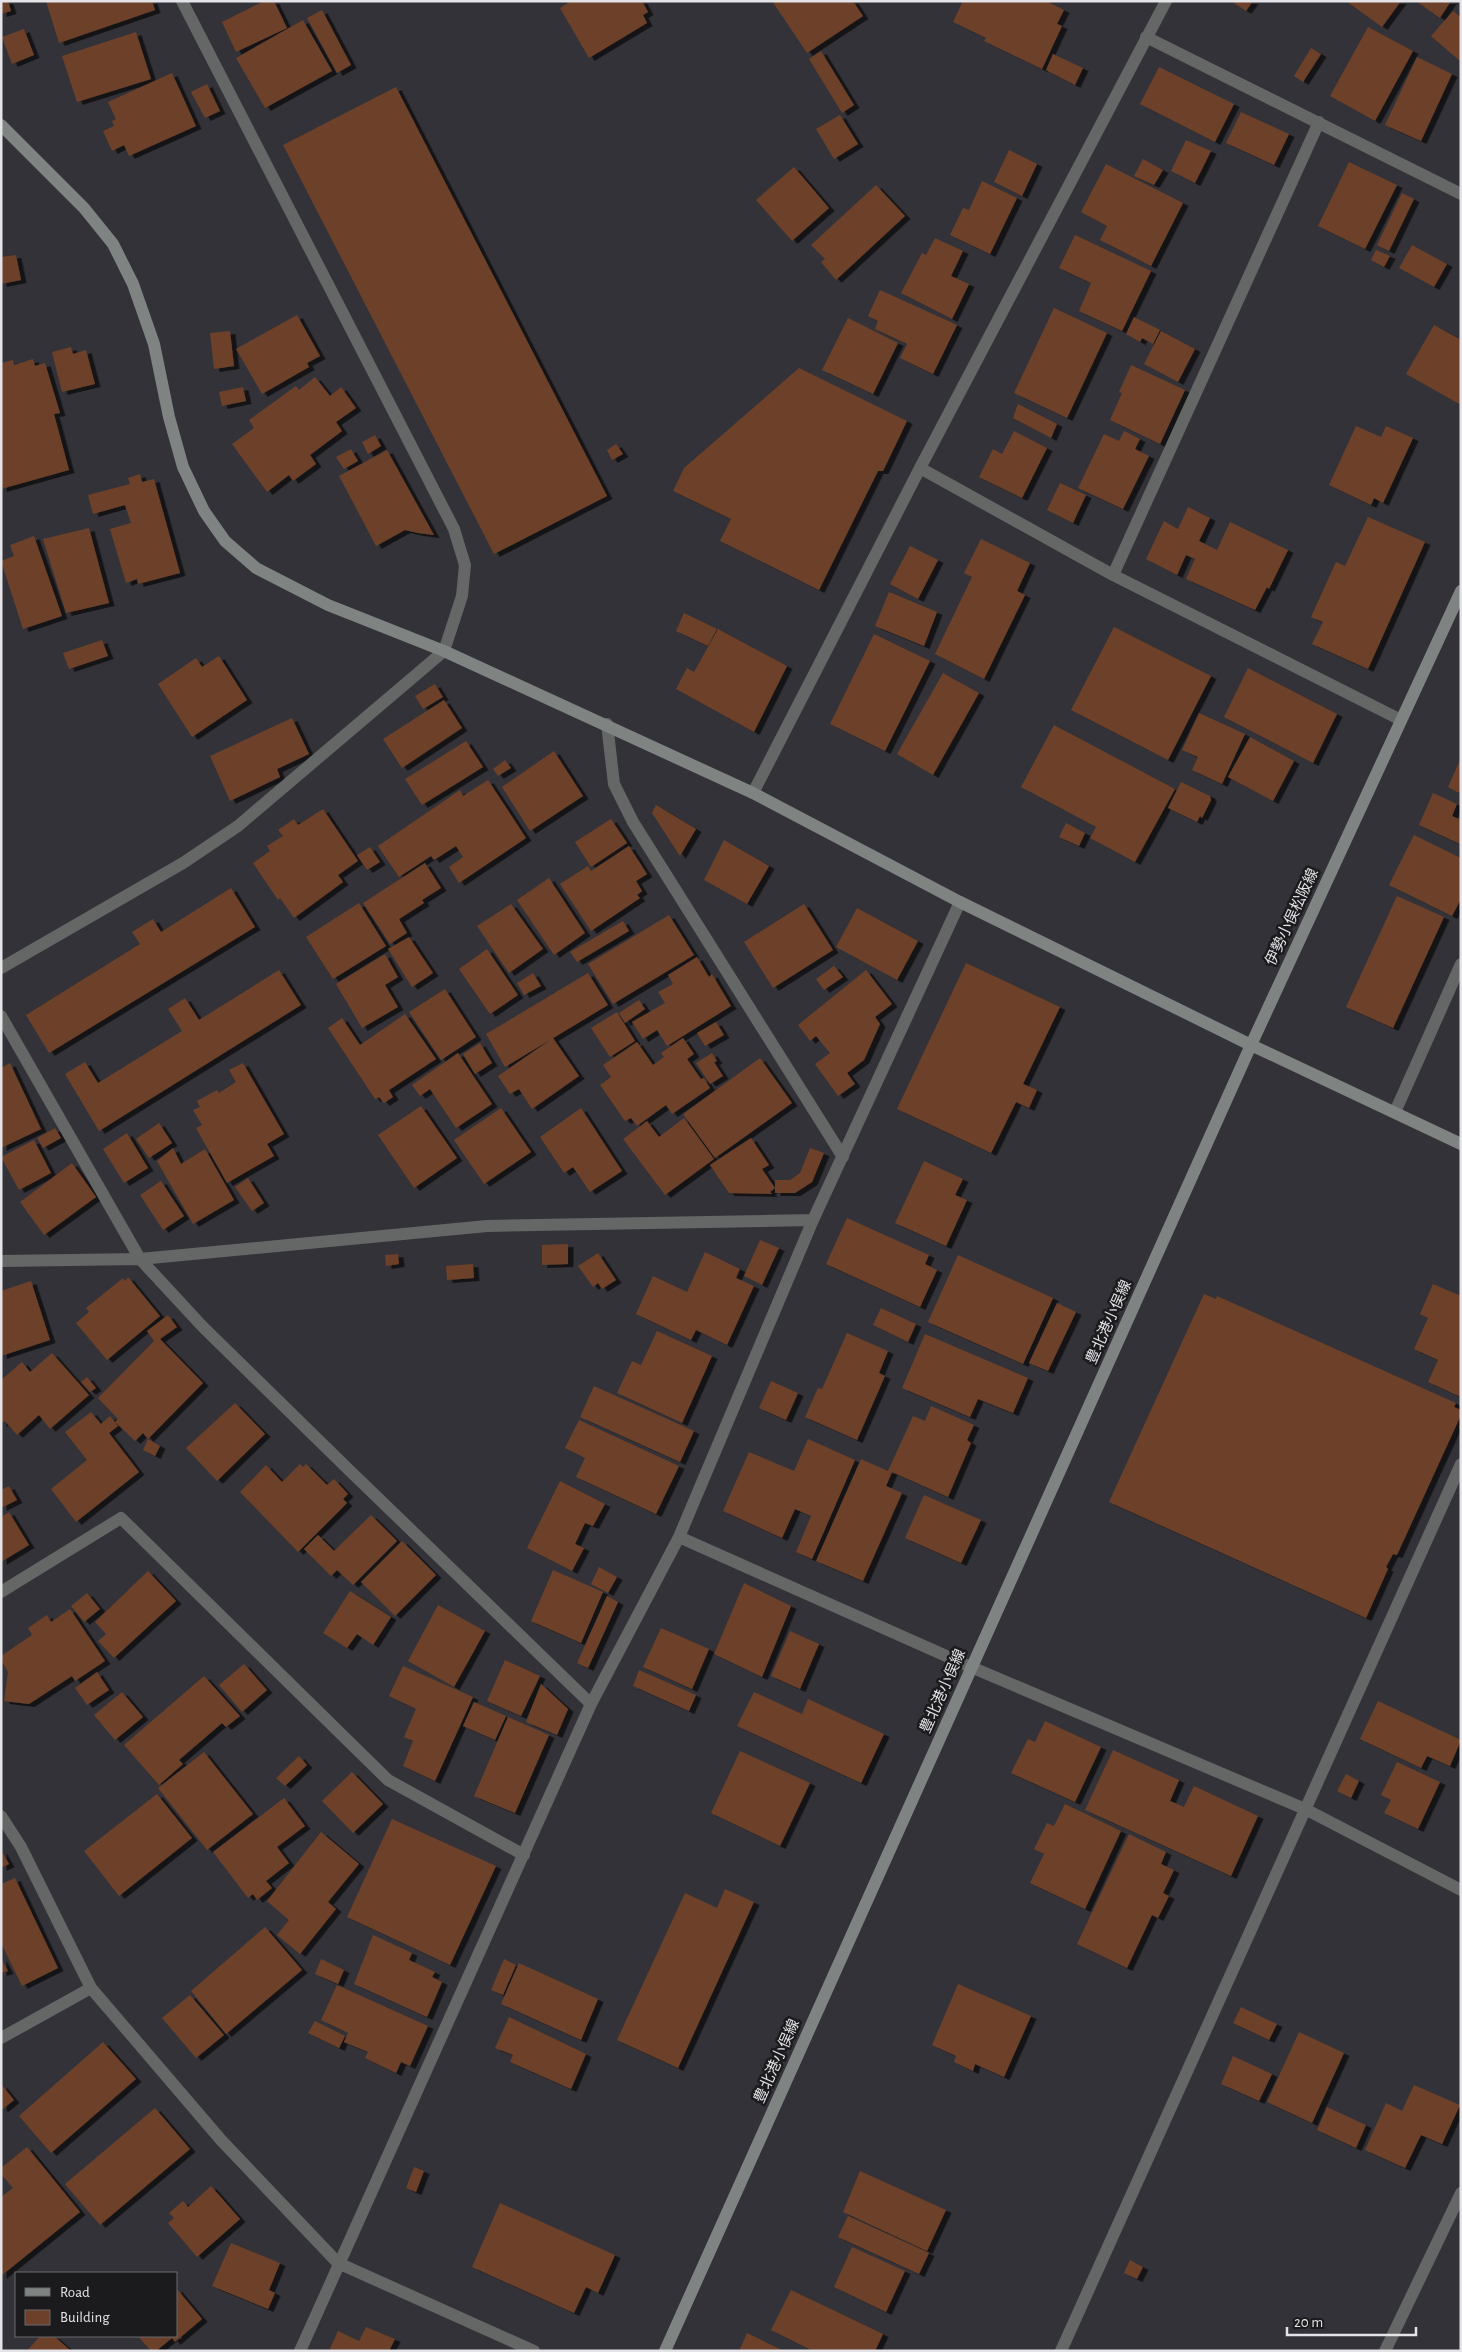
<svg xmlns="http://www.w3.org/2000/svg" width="1462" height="2352" viewBox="0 0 1462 2352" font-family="'Alegreya Sans','Noto Sans JP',sans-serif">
	<defs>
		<filter id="shadow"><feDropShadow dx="5.5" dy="3" stdDeviation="0" flood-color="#0009"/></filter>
	</defs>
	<rect width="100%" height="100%" fill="#333238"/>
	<!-- building -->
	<path fill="#6d4029" filter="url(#shadow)" d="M1,1H8L11,11L1,14Z
		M46,1H152L155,10L59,43Z
		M264,1H274L287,28L236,52L222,22Z
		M571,1H642L648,12L643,15L647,23L589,58L560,8Z
		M772,1H853L863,16L807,53Z
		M963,1H1046L1064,10L1057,24L1062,26L1042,69L984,41L986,38L953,22Z
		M1231,1H1253L1246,11Z
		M1346,1H1401L1382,27Z
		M1416,1H1451L1440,18Z
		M322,10L351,65L337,73L307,18Z
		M1453,11L1461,17V62L1431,36Z
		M303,20L332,71L265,108L236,58Z
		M1368,27L1413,51L1375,121L1330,96Z
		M24,29L34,55L12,64L2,37Z
		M136,32L151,79L77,102L62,56Z
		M1311,48L1321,54L1303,82L1294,76Z
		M821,51L854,105L842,113L809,59Z
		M1053,54L1083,68L1075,85L1046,70Z
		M1417,57L1452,74L1421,141L1385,125Z
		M1159,67L1234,104L1215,142L1140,104Z
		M172,73L196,126L129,156L124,145L112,151L103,131L114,126L112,121L116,119L108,102Z
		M207,84L220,111L205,118L191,92Z
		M396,87L607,496L494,554L283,145Z
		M1241,112L1289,134L1274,165L1226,143Z
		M840,115L858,144L834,159L816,129Z
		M1186,140L1211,151L1195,183L1171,171Z
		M1009,150L1037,164L1022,196L994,182Z
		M1143,159L1163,170L1154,185L1134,176Z
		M1349,162L1397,185L1365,249L1318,226Z
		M1106,164L1183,203L1151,266L1100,240L1107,226L1081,212Z
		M794,167L829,208L792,241L756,200Z
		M982,181L1017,198L990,254L950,235L963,208L969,210Z
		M876,185L905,216L836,280L821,262L825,259L811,245Z
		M1402,193L1414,199L1389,251L1377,245Z
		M1075,235L1151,271L1122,331L1079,311L1091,283L1059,268Z
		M935,238L963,251L951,276L969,284L952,319L901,293L922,253L926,255Z
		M1412,245L1447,264L1434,287L1399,268Z
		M1376,250L1390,256L1384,267L1371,260Z
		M16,255L21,280L1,284V257Z
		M880,290L957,325L933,374L900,358L907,344L875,329L878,321L868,316Z
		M1054,308L1107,333L1067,418L1014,393Z
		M297,315L320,356L307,363L309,367L262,394L236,349Z
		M1134,317L1160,330L1153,344L1142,338L1140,342L1126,334Z
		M848,318L898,343L873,394L822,370Z
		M1434,325L1461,340V405L1406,374Z
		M230,331L234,366L214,369L210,333Z
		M1161,331L1195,349L1178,382L1144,364Z
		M71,347L73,354L86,350L95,384L62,392L52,352Z
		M33,359L35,366L45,363L60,413L54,414L69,470L1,489V363L13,360L14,365Z
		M1131,365L1185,390L1160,444L1110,420L1122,393L1119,392Z
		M799,368L907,421L883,471H878L819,590L720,541L731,519L673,491L684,468Z
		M315,377L330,396L341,387L356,408L336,422L342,431L310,455L316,464L293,481L289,475L267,492L232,444L254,428L249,420L296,386L299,390Z
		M243,387L246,401L222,406L219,392Z
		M1018,404L1057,424L1051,438L1013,418Z
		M1356,426L1381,437L1386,426L1413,438L1383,503L1374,498L1371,505L1329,485Z
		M1014,431L1047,448L1022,498L979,477L993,449L1002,454Z
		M1124,431L1140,439L1135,449L1149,456L1123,509L1078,488L1104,434L1119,441Z
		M375,435L381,446L368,454L362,442Z
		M616,444L623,454L612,460L607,450Z
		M351,449L358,461L344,469L336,457Z
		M387,450L434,535L418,533L405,530L376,546L339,476Z
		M140,474L142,482L154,479L180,573L138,584L137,579L126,583L110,529L131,523L125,505L93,514L88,495L130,484L128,478Z
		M1060,483L1086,495L1073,523L1047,510Z
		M1188,507L1210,518L1199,541L1217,550L1230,522L1288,550L1269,589L1267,587L1255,610L1186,579L1195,559L1186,555L1177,575L1146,559L1164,521L1178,529Z
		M1368,517L1425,542L1368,669L1312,644L1323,622L1311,617L1336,562L1345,566Z
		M89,528L109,603L66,613L43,539Z
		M34,536L62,616L23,629L1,561L14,556L10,545Z
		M981,539L1030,563L1017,591L1025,595L984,679L935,654L972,577L964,573Z
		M910,546L938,560L918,599L890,584Z
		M889,592L937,612L924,646L875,626Z
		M684,613L717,629L708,646L676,631Z
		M1114,627L1211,676L1168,760L1071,710Z
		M718,629L787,666L754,732L676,689L687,668L694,672Z
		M874,634L930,661L885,751L830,724Z
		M102,640L108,656L69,669L63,653Z
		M219,656L247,700L192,737L158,684L196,658L202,667Z
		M1248,668L1337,714L1313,763L1224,717Z
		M943,673L979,693L933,775L897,754Z
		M435,684L443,697L423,709L415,696Z
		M444,700L462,728L402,768L383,739Z
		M1199,713L1245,734L1222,784L1192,770L1198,757L1182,750Z
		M292,718L309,754L277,769L280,777L230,801L210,756Z
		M1054,725L1175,789L1135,862L1090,838L1096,827L1021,787Z
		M1250,737L1294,761L1273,801L1228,777Z
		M466,741L483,767L422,805L405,779Z
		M554,751L583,796L530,831L502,787Z
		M1461,758V789L1459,793L1448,787Z
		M505,760L511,768L498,776L493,769Z
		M488,780L526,838L459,883L449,867L463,857L456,846L434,860L431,856L399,877L378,846L460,790L463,796Z
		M1181,782L1210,796L1211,800L1202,818L1200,816L1197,822L1168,808Z
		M1433,793L1457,804L1452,816L1461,820L1460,844L1419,825Z
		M656,805L696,829L680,856L652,813Z
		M323,809L358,861L338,875L343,882L294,918L280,898L278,900L253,863L270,851L267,846L283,836L278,830L294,819L298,825Z
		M611,819L627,843L591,867L575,842Z
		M1066,823L1085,833L1079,846L1059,837Z
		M1414,835L1461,858V899L1452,916L1389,885Z
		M724,840L769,866L747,904L704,880Z
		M629,846L647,874L636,881L642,891L637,895L640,898L591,931L560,884L588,866L591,871Z
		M370,847L380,862L367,870L357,855Z
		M425,863L441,888L422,900L424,903L399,919L407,933L390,944L363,903Z
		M549,878L585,933L554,955L517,900Z
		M231,888L255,927L49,1053L26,1015L140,944L132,932L153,919L161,932Z
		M1397,896L1444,917L1393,1028L1346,1007Z
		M359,903L386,946L333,979L306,937Z
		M511,904L543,949L509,973L477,926Z
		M804,904L833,950L773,988L744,942Z
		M857,908L918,941L897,980L836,947Z
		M669,915L694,955L613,1004L588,964Z
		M623,921L629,931L577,962L570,952Z
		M409,937L433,973L412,987L388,949Z
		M487,949L518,995L490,1014L459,969Z
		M385,954L398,977L385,985L398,1007L362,1028L336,984Z
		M697,957L709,977L712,974L731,1006L667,1046L657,1030L643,1039L632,1022L665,1003L658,992L673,984L668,975Z
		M966,963L1060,1007L1023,1084L1037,1090L1029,1108L1016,1102L991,1153L897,1109Z
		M834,966L843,977L824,990L816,979Z
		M279,970L301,1005L99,1131L65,1074L85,1062L98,1083L182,1031L168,1009L185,998L199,1020Z
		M866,970L892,1004L875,1017L880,1024L864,1060L847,1073L855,1084L838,1096L815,1064L830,1053L816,1036L810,1041L798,1025Z
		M533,973L541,986L524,995L517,983Z
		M588,973L608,1005L505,1067L486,1034Z
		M445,989L476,1037L441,1060L409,1012Z
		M639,1000L645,1009L625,1023L619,1013Z
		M617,1012L635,1041L610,1057L591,1028Z
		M405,1014L436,1059L389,1090L393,1097L384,1103L379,1097L375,1099L328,1028L342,1018L360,1045Z
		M716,1022L724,1035L705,1046L697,1033Z
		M553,1038L579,1076L532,1109L519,1089L510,1094L498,1076Z
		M683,1038L694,1054L687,1059L701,1079L704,1078L710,1088L672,1114L666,1105L637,1126L631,1118L625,1121L600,1085L611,1077L603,1065L637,1042L653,1065L664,1057L661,1053Z
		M480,1043L492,1063L475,1074L463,1054Z
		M458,1053L492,1104L456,1128L430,1089L420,1096L412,1085Z
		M712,1053L717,1061L714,1062L723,1076L710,1084L696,1063Z
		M760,1058L792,1103L715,1158L683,1114Z
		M10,1063L41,1129L1,1148V1068Z
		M243,1063L284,1134L267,1144L274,1156L227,1183L196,1128L202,1125L193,1110L200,1107L197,1101L217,1090L219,1093L236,1082L229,1070Z
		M421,1106L457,1158L414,1188L378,1135Z
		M501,1108L531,1152L484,1184L454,1140Z
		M581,1108L622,1171L590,1192L573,1167L564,1173L540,1137Z
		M684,1118L714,1159L665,1195L623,1139L647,1121L659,1137Z
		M159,1123L172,1143L149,1158L136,1139Z
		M55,1128L61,1138L43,1148L37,1138Z
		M127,1133L148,1168L124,1183L103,1149Z
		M751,1138L769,1165L762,1169L775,1188L770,1192L772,1194L729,1193L710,1165Z
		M34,1140L51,1173L19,1190L1,1157Z
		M173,1148L181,1164L205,1149L234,1200L193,1224L157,1161Z
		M810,1148L824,1153L812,1182L795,1193H775V1180H790L800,1173Z
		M924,1161L963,1179L955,1195L967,1200L946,1246L895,1223Z
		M72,1163L96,1197L44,1235L20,1202Z
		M248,1178L264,1203L252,1211L235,1187Z
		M161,1181L184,1216L163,1230L140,1195Z
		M847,1218L929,1255L925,1264L937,1270L920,1307L826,1264Z
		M760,1240L779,1248L762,1285L744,1276Z
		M568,1244V1264L542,1265V1245Z
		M705,1252L740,1269L736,1278L754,1286L727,1345L696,1330L691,1340L636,1314L653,1276L687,1292Z
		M598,1253L616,1280L602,1289L598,1283L593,1287L578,1266Z
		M398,1254L399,1264L386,1266L385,1255Z
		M958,1255L1053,1298L1023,1364L928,1322Z
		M473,1264L474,1278L447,1280L446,1266Z
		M128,1277L160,1316L107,1360L76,1323L89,1312L86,1308L123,1278L125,1281Z
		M31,1281L50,1340L1,1356V1291Z
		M1433,1284L1461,1296V1397L1428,1382L1438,1360L1414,1349L1428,1318L1420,1314Z
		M1204,1294L1216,1299L1217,1296L1456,1403L1454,1407L1461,1410V1415L1397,1555L1393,1554L1386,1567L1388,1569L1366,1618L1109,1502Z
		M1057,1303L1076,1312L1048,1371L1029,1363Z
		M881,1308L916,1324L908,1342L873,1325Z
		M168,1315L177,1327L160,1339L203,1383L148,1439L160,1446L155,1456L143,1450L148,1439L143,1433L135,1441L115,1422L118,1419L98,1398L154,1341L147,1331Z
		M657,1331L712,1356L682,1423L617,1393L632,1361L641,1365Z
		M847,1333L888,1351L879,1373L885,1376L857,1440L805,1417L818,1388L822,1389Z
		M925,1334L1028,1378L1013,1413L978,1399L970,1417L902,1388Z
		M52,1353L89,1395L50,1429L39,1415L17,1435L5,1421L1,1424V1380L22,1362L30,1372Z
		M87,1377L96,1388L90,1392L81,1382Z
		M771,1381L798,1393L786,1420L759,1408Z
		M594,1386L694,1431L680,1462L580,1417Z
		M235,1403L265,1434L217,1481L186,1448Z
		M931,1406L974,1425L967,1440L971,1443L948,1497L892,1472L886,1486L902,1493L863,1581L816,1561L861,1459L888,1471L913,1416L925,1421Z
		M91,1412L101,1424L110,1416L118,1426L109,1433L139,1472L76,1522L51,1489L87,1460L65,1432Z
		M579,1420L679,1466L656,1514L576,1477L585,1458L565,1448Z
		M808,1439L855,1460L812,1559L796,1552L811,1516L795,1509L782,1538L723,1511L749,1452L794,1471Z
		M300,1464L303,1467L306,1464L327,1485L334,1479L348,1494L343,1499L347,1503L298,1552L240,1492L266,1465L282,1482Z
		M560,1481L605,1504L593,1526L585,1523L575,1544L584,1548L572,1571L527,1548Z
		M9,1486L17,1500L1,1508V1490Z
		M924,1495L981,1520L961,1563L905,1538Z
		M9,1512L29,1545L1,1562V1517Z
		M371,1515L397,1541L353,1585L337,1570L331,1576L304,1549L318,1535L334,1551Z
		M402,1541L436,1575L395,1616L361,1582Z
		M599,1567L617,1577L608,1593L591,1584Z
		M553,1570L603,1592L581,1643L531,1621Z
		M148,1571L176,1601L114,1658L98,1641L106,1634L95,1622Z
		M744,1583L791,1606L762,1677L714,1654Z
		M350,1591L391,1617L373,1645L357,1634L347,1648L323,1633Z
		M87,1593L100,1609L84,1622L71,1606Z
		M607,1596L618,1602L588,1668L577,1663Z
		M438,1605L485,1631L454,1687L408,1661Z
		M70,1609L105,1661L75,1681L72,1676L29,1704L4,1701L8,1672L1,1660V1656L32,1635L28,1628L47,1615L51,1622Z
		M661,1628L709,1649L692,1689L643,1667Z
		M790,1631L819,1644L800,1689L771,1676Z
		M505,1660L540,1676L521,1716L487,1701Z
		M244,1664L267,1690L242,1712L219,1685Z
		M403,1666L473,1697L435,1781L403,1766L413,1741L404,1737L416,1709L389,1696Z
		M639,1670L696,1695L689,1711L633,1686Z
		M97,1672L109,1690L87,1705L75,1688Z
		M204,1676L240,1716L226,1727L222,1723L179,1760L183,1764L159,1785L124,1745Z
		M541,1684L568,1709L557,1735L526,1722Z
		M122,1692L143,1717L115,1740L94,1715Z
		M754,1692L802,1714L808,1699L884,1734L861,1783L737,1726Z
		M1378,1701L1461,1740L1450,1766L1427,1756L1421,1768L1360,1739Z
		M474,1702L506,1716L495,1740L463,1726Z
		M508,1717L549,1735L515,1813L474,1796Z
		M1045,1721L1101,1747L1075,1802L1011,1773L1028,1739L1035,1742Z
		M1113,1750L1179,1780L1170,1801L1184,1807L1194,1786L1258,1816L1231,1876L1085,1810Z
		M740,1751L810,1783L780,1846L711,1813Z
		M204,1752L253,1814L207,1850L158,1788Z
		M299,1756L307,1765L285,1786L276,1778Z
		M1397,1762L1440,1782L1418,1829L1384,1813L1391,1800L1381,1795Z
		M352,1772L383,1804L353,1833L322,1801Z
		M1346,1774L1359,1781L1351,1798L1337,1791Z
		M157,1794L192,1838L119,1896L84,1851Z
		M284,1798L305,1826L277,1847L289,1863L266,1881L272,1888L257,1900L253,1894L248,1898L213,1852Z
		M1065,1804L1121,1831L1085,1909L1030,1883L1044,1854L1034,1849L1047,1823L1054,1826Z
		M392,1819L496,1866L450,1965L347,1917Z
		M321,1832L359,1864L328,1902L336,1909L300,1954L277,1935L289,1920L267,1901Z
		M1129,1834L1166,1852L1161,1864L1174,1870L1163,1893L1169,1896L1158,1918L1152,1915L1127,1968L1077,1944Z
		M1,1850L9,1864L1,1868Z
		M15,1878L58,1968L22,1986L1,1943V1884Z
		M725,1889L754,1902L678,2068L617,2040L685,1893L717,1908Z
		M265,1927L302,1970L226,2034L191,1991Z
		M373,1935L412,1953L409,1960L435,1972L432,1977L442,1982L427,2017L354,1984Z
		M1,1958L8,1971L1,1973Z
		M321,1959L344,1970L338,1984L315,1974Z
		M504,1959L516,1965L503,1995L491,1990Z
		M519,1963L598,1999L581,2040L501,2004Z
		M958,1984L1031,2016L1004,2077L975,2064L973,2071L954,2062L956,2056L932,2045Z
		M337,1985L428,2026L410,2066L401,2062L396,2073L365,2058L368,2052L344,2042L348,2033L321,2020Z
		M190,1995L224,2035L196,2058L162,2018Z
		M1241,2007L1277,2024L1269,2040L1233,2023Z
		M509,2017L586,2054L571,2089L510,2062L513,2055L495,2048Z
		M315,2021L345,2036L339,2048L308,2033Z
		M1299,2032L1344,2053L1312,2123L1267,2102Z
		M103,2042L136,2079L51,2153L19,2116Z
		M1233,2056L1272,2074L1259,2101L1221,2084Z
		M1,2084L14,2100L3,2109L1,2108Z
		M1414,2085L1460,2105L1442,2144L1421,2135L1405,2168L1365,2150L1386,2103L1402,2111Z
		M1327,2107L1366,2125L1356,2148L1317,2130Z
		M155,2108L190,2149L100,2225L65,2184Z
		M27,2147L80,2212L1,2276V2197L13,2188L1,2174V2168Z
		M414,2167L424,2171L416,2192L406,2188Z
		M860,2171L946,2210L927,2251L843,2212Z
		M211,2186L240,2219L197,2257L168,2223L174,2218L169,2213L183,2201L188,2207Z
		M500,2203L615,2255L598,2293L586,2287L574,2313L472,2267Z
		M848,2216L929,2253L919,2274L838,2237Z
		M231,2243L280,2263L269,2290L275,2293L268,2309L212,2286Z
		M852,2247L905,2271L886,2312L834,2287Z
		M1130,2260L1143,2267L1137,2279L1124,2273Z
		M176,2288L202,2319L175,2342L172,2338L156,2351H151L138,2336H176Z
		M791,2290L883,2334L875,2351H813L771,2330Z
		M366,2327L395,2339L389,2351H329L338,2331L359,2341Z
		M747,2333L784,2351H739Z
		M40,2336H54L71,2351H27Z"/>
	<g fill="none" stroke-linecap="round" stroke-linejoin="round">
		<!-- street -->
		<path stroke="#646766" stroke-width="12" d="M1146,37L1461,194
			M920,468L1113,575L1401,720
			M1113,575L1319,122
			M607,724L614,784L633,822L843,1157
			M753,793L920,468L1166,1
			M1,968L183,863L238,826L444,651L462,596L465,565L454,529L182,1
			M1,1016L140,1259L203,1327L347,1468L591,1704
			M1395,1112L1461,964
			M1,1261L140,1259L487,1226L813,1220
			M679,1537L971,1667L1305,1809L1461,1890
			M1,1592L121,1518L388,1780L524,1855
			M1,1816L21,1847L91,1988L221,2140L338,2263L534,2351
			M1,2038L91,1988
			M300,2351L591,1704L679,1537L813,1220L960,902
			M1061,2351L1461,1464
			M1385,2351L1461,2193"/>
		<!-- secondary -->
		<path stroke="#7f8482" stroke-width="12" d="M1,125L84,208L113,244L133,284L154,344L169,417L183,467L204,511L225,541L256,568L328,605L444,651L753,793L960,902L1251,1045L665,2351
			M1461,591L1251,1045L1461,1144"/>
	</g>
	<g text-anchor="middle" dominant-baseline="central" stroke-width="5" stroke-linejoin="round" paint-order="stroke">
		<!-- street labels -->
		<g font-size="15" fill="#e4e3e7" stroke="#1b1a1d">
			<text transform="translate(1292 917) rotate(-65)">伊勢小俣松阪線</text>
			<text transform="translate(1109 1322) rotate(-66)">豊北港小俣線</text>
			<text transform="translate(943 1691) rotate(-66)">豊北港小俣線</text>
			<text transform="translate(777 2061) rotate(-66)">豊北港小俣線</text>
		</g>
	</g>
	<!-- border -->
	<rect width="1462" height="2352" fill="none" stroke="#e4e3e7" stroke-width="5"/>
	<!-- legend -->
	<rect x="15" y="2272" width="162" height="65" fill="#1b1a1d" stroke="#6b6a6e"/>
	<rect x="25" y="2288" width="25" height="8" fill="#7f8482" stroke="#6b6a6e"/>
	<text x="60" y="2297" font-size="15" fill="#e4e3e7">Road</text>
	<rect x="25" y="2310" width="25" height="15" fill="#6d4029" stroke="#6b6a6e"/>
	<text x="60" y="2322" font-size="15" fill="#e4e3e7">Building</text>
	<!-- scale -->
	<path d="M1287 2327v8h129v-8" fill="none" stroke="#e4e3e7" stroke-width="2.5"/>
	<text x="1294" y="2327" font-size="15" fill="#e4e3e7" stroke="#1b1a1d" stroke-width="4" paint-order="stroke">20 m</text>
</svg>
